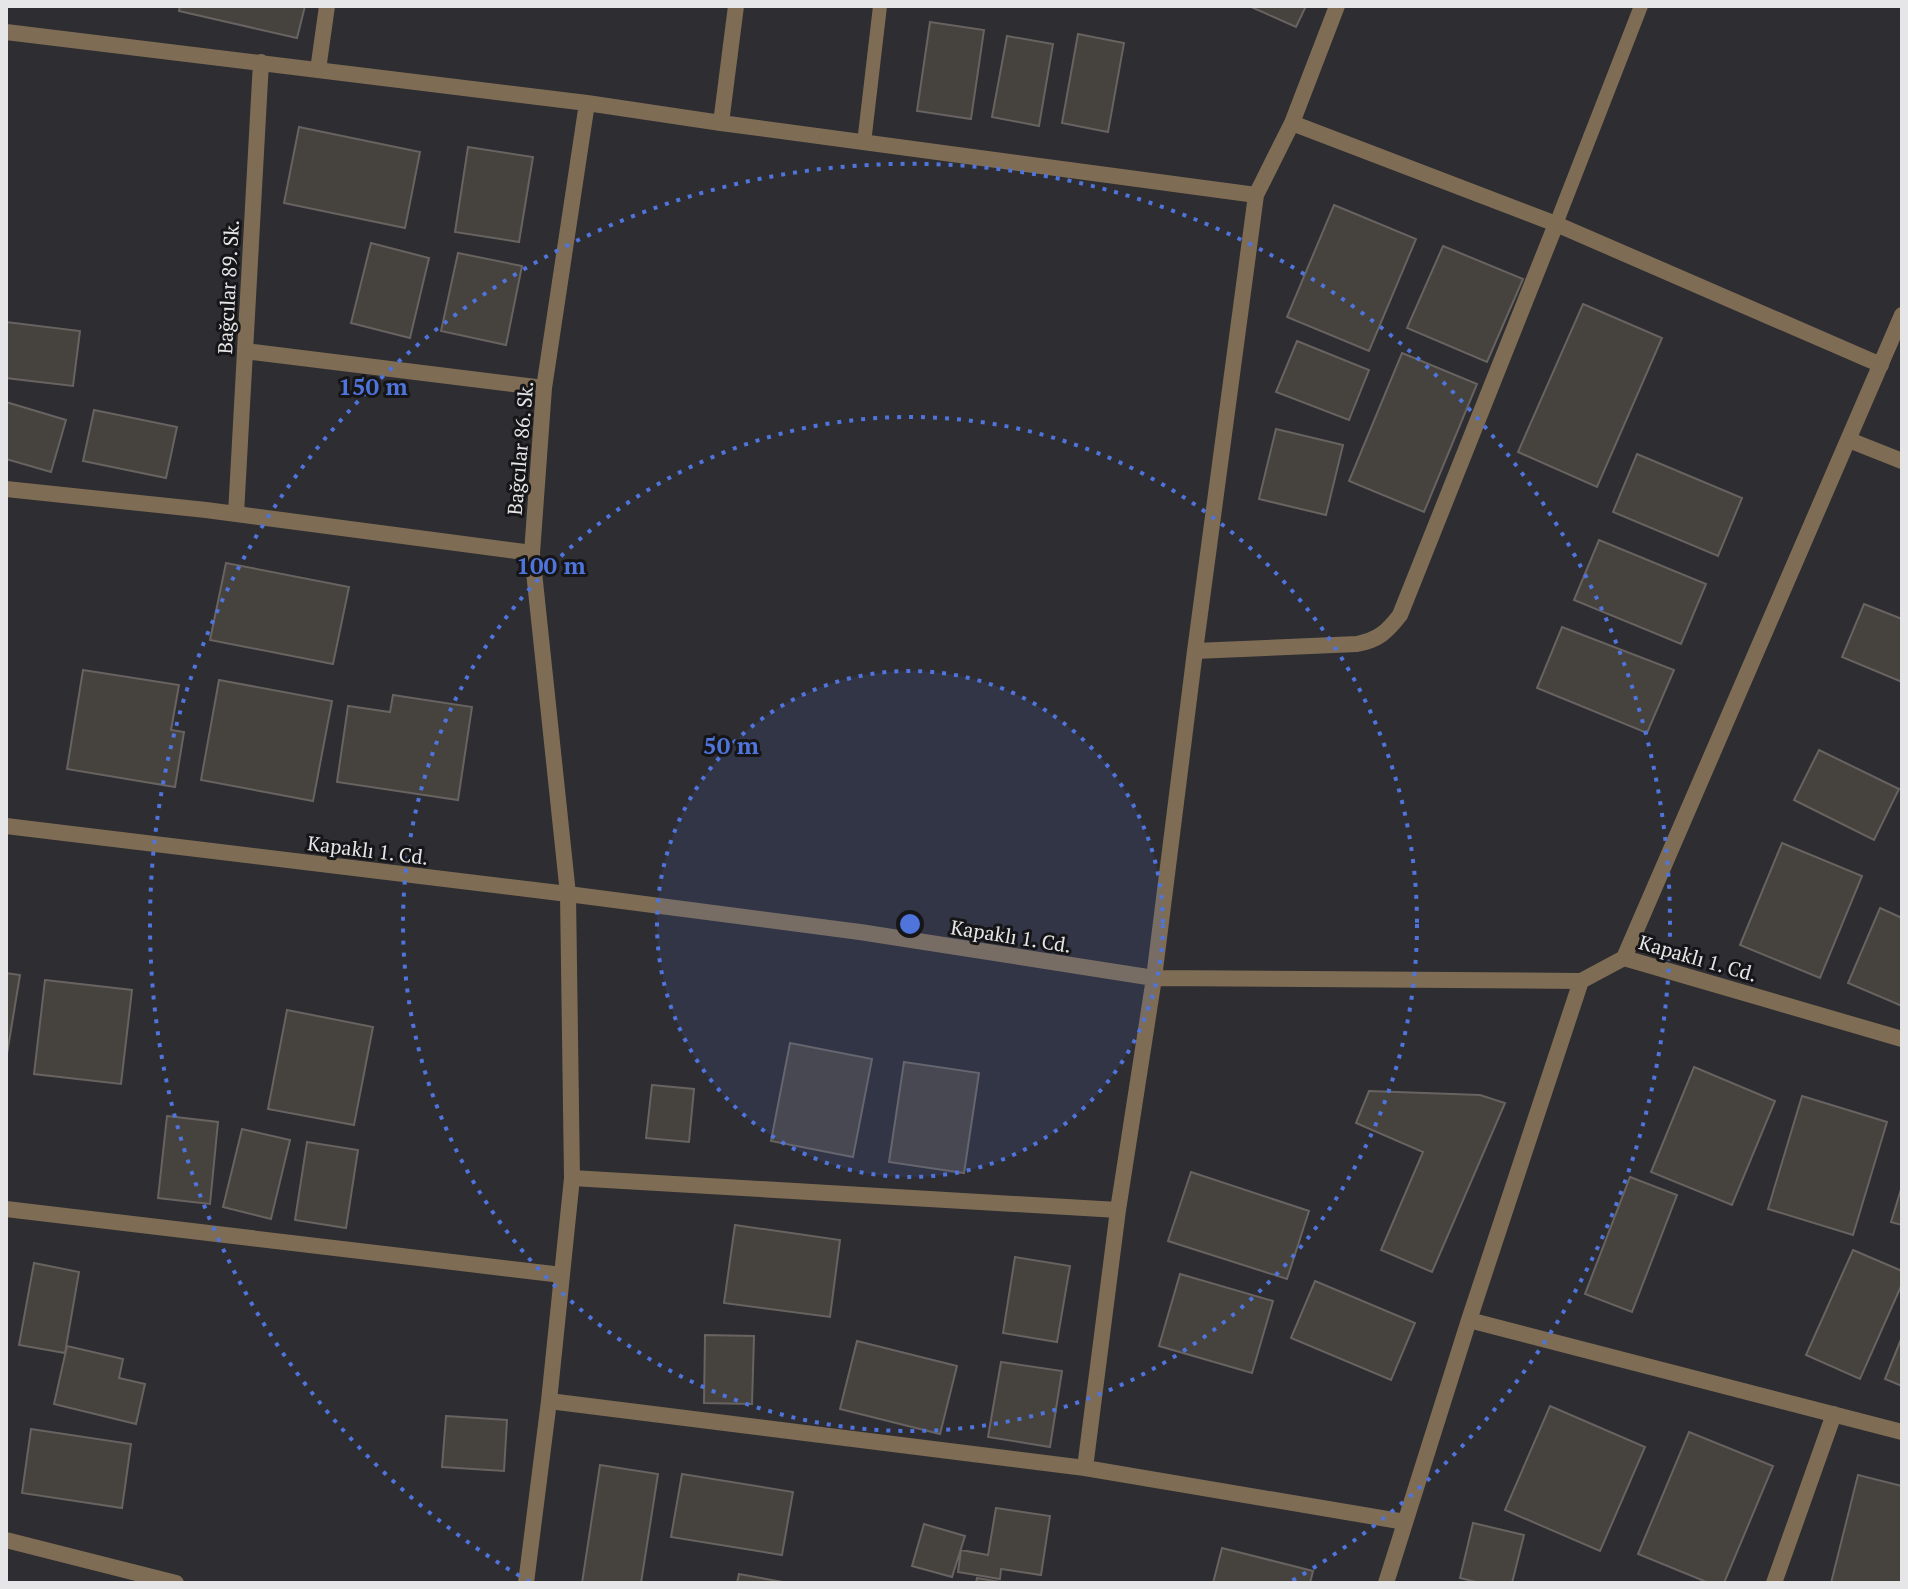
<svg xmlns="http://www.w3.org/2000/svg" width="1908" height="1589" viewBox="0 0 1908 1589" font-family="'PT Serif',serif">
	<rect width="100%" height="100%" fill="#2e2d32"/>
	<!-- building -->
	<path fill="#46423e" stroke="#686360" stroke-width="2" d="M180,6H305L297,38L179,11Z
		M1249,6H1306L1296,27Z
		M930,22L984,30L971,119L917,111Z
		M1078,34L1124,43L1108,132L1062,123Z
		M1007,36L1053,44L1039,126L992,117Z
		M299,127L420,152L405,228L284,203Z
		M468,147L533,157L519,242L455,232Z
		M1334,205L1416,239L1369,351L1287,317Z
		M371,243L429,258L410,338L351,323Z
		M1443,246L1523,279L1487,362L1407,328Z
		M458,253L522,266L506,345L441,331Z
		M1583,304L1662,338L1597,487L1518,452Z
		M6,322L80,331L73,386L6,378Z
		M1297,341L1369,370L1349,420L1276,392Z
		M1402,353L1477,384L1424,512L1349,481Z
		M6,402L66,420L51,472L6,459Z
		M94,410L177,427L166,478L83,461Z
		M1276,429L1343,445L1326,515L1259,499Z
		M1637,454L1742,498L1718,556L1613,512Z
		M1599,540L1706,584L1681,644L1574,600Z
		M226,563L349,587L333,664L210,640Z
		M1864,604L1902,619V682L1842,657Z
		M1562,627L1674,670L1647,733L1537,688Z
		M83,670L179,685L171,730L184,732L175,787L67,769Z
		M219,680L332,701L313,801L201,780Z
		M393,695L472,707L458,800L337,782L348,706L390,712Z
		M1819,750L1899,789L1874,840L1794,800Z
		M1782,843L1862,876L1820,978L1740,945Z
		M1880,908L1902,918V1006L1848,983Z
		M6,973L20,975L6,1060Z
		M45,980L132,990L121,1084L34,1074Z
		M287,1010L373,1027L354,1125L268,1109Z
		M790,1043L872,1059L853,1157L771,1141Z
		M904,1062L979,1073L964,1173L889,1162Z
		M1694,1067L1775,1101L1732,1205L1651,1172Z
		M652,1085L694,1089L689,1142L646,1138Z
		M1369,1091L1480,1095L1505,1103L1432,1272L1381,1250L1423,1152L1356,1123Z
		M1802,1096L1887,1122L1853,1235L1768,1209Z
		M167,1116L218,1122L210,1204L158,1198Z
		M242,1129L290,1140L271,1219L223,1207Z
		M307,1142L358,1150L346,1228L295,1220Z
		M1191,1172L1309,1211L1287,1279L1168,1241Z
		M1630,1177L1677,1195L1632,1312L1585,1294Z
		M1902,1186V1225L1891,1222Z
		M735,1225L840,1240L830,1317L724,1303Z
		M1853,1250L1902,1271V1284L1860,1379L1806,1355Z
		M1015,1257L1070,1266L1057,1342L1003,1333Z
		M34,1263L79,1272L65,1353L19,1345Z
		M1180,1274L1273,1301L1252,1373L1159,1346Z
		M1315,1281L1415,1323L1391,1380L1291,1338Z
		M705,1335L754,1336L752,1404L704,1403Z
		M1902,1337V1386L1885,1379Z
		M857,1341L957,1366L940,1434L840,1409Z
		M67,1346L123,1359L119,1378L145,1384L136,1424L54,1404Z
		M1001,1362L1062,1371L1050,1447L988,1437Z
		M1550,1406L1645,1447L1600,1551L1505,1510Z
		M446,1416L507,1420L504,1471L442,1467Z
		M31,1429L131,1444L122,1508L22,1493Z
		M1689,1432L1773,1466L1724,1583H1709L1638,1554Z
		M600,1465L658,1474L641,1583H582Z
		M682,1474L793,1492L782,1555L671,1537Z
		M1858,1475L1902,1486V1583H1831Z
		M996,1508L1050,1516L1041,1575L1001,1569L1000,1579L958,1572L961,1550L988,1555Z
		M1473,1523L1524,1535L1512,1583H1480L1460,1578Z
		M924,1524L965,1536L952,1577L912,1566Z
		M1222,1548L1313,1571L1310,1583H1213Z
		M739,1574L788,1583H737Z
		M977,1578L1006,1583H976Z"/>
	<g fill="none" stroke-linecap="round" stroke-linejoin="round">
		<!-- service -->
		<path stroke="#7e6d54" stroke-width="14" d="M864,143L880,6
			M1556,224L1641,6"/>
		<!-- minor -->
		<path stroke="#7e6d54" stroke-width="16" d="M6,32L587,103L721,123L1256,195
			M318,70L327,6
			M721,123L736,6
			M1292,123L1556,224L1881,365
			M245,351L544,388
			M1849,440L1902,461
			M6,489L206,510L532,553
			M236,514L261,62
			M1195,651L1357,644C1378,640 1387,632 1400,615L1556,224
			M6,826L568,894L860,932L1154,978L1581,981L1624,958L1902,1039
			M1624,958L1902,315
			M572,1178L1118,1210
			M6,1209L562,1275
			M1469,1320L1902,1432
			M549,1401L1085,1468L1405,1522
			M1085,1468L1118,1210L1154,978L1195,651L1256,195L1292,123L1337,6
			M6,1540L176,1583
			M526,1583L549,1401L572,1178L568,894L532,553L544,388L587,103
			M1386,1583L1469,1320L1581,981
			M1774,1583L1834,1414"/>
	</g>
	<!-- distance rings -->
	<circle cx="910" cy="924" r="253" fill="#4f74dc" fill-opacity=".12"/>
	<g fill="none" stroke="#4f74dc" stroke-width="4" stroke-dasharray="4 8">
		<circle cx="910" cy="924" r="253"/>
		<circle cx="910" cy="924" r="507"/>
		<path d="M530 1582A760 760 0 1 1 1290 1582"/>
	</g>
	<g text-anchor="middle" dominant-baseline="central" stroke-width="6" stroke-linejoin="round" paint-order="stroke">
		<!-- street labels -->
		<g font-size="20" fill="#e6e5e8" stroke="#161618">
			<text transform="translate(228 287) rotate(-87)">Bağcılar 89. Sk.</text>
			<text transform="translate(520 448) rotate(-85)">Bağcılar 86. Sk.</text>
			<text transform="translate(368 850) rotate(7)">Kapaklı 1. Cd.</text>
			<text transform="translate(1011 936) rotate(9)">Kapaklı 1. Cd.</text>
			<text transform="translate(1698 958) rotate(16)">Kapaklı 1. Cd.</text>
		</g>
	</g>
	<circle cx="910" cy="924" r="12" fill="#4f74dc" stroke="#161618" stroke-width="4"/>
	<g font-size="24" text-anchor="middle" font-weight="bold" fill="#4f74dc" stroke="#161618" stroke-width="6" stroke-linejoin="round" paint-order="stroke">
		<text x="373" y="395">150 m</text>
		<text x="551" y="574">100 m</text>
		<text x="731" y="754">50 m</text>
	</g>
	<!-- border -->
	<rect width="1908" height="1589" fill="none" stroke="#e6e5e8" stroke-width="16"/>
</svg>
